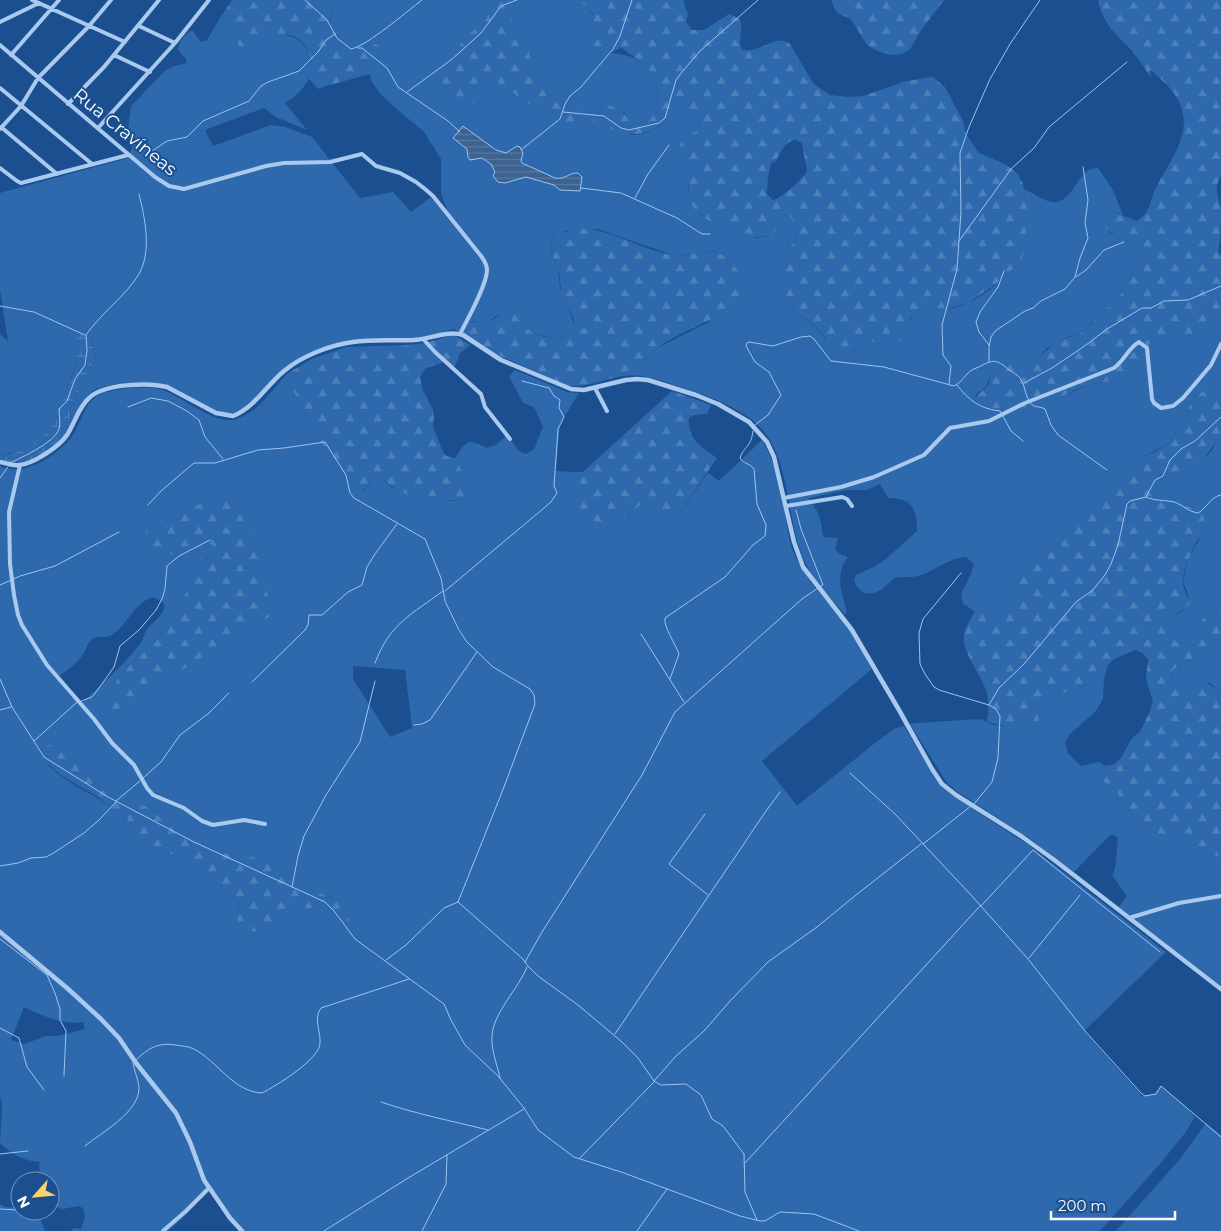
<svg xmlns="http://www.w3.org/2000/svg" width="1221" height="1231" viewBox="0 0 1221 1231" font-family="Montserrat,sans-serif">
	<defs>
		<pattern id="forest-firs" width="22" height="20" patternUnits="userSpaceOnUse" patternTransform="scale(1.25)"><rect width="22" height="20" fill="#2e69ad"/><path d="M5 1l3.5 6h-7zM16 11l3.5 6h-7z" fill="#4d80b9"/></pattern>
		<pattern id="wetland-marsh" width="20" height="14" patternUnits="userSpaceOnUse" patternTransform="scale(1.25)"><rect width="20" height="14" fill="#2e69ad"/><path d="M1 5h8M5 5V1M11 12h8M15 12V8" fill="none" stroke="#4d80b9"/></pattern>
		<pattern id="water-rules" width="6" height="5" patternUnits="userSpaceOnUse" patternTransform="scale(1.25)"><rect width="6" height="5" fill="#3c6290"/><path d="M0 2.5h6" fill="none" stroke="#597aa1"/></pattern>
	</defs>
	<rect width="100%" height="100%" fill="#1b4f8f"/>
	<!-- grass -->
	<path fill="#2e69ad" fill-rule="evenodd" d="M314,0H559C567,11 573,7 584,4L594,16L587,37L599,52C621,53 650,56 657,83C659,93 656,101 659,110C652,117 642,130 632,123C628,120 628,116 625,113C618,107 606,105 597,106L596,109C598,113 601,119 604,122C608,125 628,135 632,135C647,135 665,126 671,113L683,111L696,114L699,121L698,130L690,134L688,193L700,215L725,230L756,238L772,235L781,218L787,214L789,215C810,244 779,248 780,264C781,270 784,278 786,284L783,290C792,320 815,319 826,340L853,351L866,341L875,342L880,344L907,334C904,319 919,310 933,308C938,307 943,309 949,309C954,308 962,306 967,303C986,296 1005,277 1020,263L1027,204L1024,189C1034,193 1042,201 1053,202C1075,203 1077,166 1098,168L1113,190L1123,215L1108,210L1101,212L1109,232L1137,246L1140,257L1119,298L1081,333L1065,338L1047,348L1038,358L1026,362L1016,361L990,374C988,386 985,389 975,395L982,407H1024L1046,403L1089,385L1113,380L1145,351L1152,341L1164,338L1191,335L1210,330L1221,319V394L1213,390H1204L1191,402L1184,421L1169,443L1134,462L1120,486L1069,522L1062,538L1055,548L1022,567L1016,585L1025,597C1015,611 994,619 977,613C973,611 968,606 963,604L961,594L970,576L974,564L966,557C947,558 936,571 918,576C910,578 902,576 894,578C882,591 865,604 854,581L856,575L876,566L887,558L917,531C917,510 912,497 888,498L880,484L867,490H847L809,498C819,513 821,518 823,537L838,538L835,549L839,554L848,557C835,572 841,593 847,611L845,615C829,596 809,576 801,553C785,510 791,449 751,419C722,398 686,389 652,378L641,376V365L651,351L709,322L735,267L726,257L713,251L675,256L598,229L564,231L553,238L550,244L551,254L558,269L560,288L575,326L574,332C562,340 543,338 530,331C524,327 518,318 513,313L497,316L485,323L471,321L457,325L454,329L423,337L408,339H363L344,341L310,354L284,368L255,400L244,409L230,414L216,411L163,384L139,382L106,386L96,389L88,395L82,402L66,433L71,417L70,409L96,357L92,341L75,348L77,362L75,368C62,393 57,433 30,447C20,452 9,452 0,456V334L8,341L0,290V193L128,158L132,148V141L128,128L131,106L165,71L175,66L186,63V59L178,50C180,40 184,35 192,30L201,42L207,40L220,18L242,50C252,45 263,38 273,36C291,32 307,41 310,59C311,63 312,67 311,71C309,84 296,97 285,103L307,130L276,117L264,108L205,130L213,146L271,125L285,127L312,137L360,198L393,192L411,212L431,197L447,216L448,213L441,193V159L424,132L392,105L378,91L371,80L370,74L376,59L371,43L363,47L352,49L345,45L330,26C331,18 333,11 332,2L323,7L319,6Z
		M515,370L567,392L579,393L560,424L556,471L572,472L582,521L600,533L645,502L673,524L708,473L719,481L762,440C774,460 779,483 784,506C787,523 788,542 796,558C809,584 829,603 847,626C857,639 864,655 872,669L762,761L797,806L880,739L896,728L904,726L934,777L942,787L955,797L1030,846L1166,952L1084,1031L1142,1096L1154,1094L1161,1086L1183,1104L1195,1117L1185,1133L1159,1165L1100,1231H240L209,1188L186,1215L168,1231H70L74,1228L81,1229L85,1216L83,1208L78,1206L63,1209L50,1205V1189L52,1188L50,1181H47C40,1176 38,1171 40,1162C23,1161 12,1154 0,1143C0,1133 4,1103 0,1097V466C23,478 56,456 70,439C83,423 83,398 106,392C123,388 147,385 163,390C184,398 207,419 229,420C234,421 242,417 247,414C261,407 273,389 284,377L304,409L312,432L363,492L376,474L391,487L431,500L452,501L474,496C469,490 463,483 461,474C459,468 459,464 455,458C467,440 467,438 487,448L496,445L507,435L519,451L526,454L534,449L543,427L534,407L523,403L509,376ZM229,493L272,615L118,677L161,635L190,586L197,559L215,554L217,548L208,543L198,546ZM153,597L164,603C166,614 155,620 148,628C144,633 144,639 139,645C123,666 100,685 81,704L58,677C66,671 76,664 82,656C86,651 87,643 92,639C98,634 104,639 110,636C128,626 133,603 153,597ZM353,666L405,670L412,728L390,737L353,679ZM44,746L75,761L94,783L107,793L133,806L142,805L151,808L165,822L177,832L203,841L218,854L229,852L254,857L281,869L314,891L340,901L349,922L343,924L331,911L323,907L297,910L282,917L276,922L258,932L237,919L240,907L238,901L197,867L177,855L160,852L148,843H134C132,835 131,827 127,820C125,815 118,811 113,808C88,790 54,780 40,752ZM24,1007C44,1016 61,1025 83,1022L85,1029L58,1036H46L24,1044L11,1040Z
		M1221,432V608H1219C1216,610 1211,612 1208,614C1196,624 1197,637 1180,643C1170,638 1166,625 1174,616C1177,613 1182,612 1184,609C1186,606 1187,601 1189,597L1183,582L1188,559L1205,529L1194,507C1180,506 1156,504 1149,491C1152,473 1163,474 1179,471C1186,470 1204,459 1210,453C1215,447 1216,438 1221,432Z
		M1221,643V693L1210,683L1180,689L1175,685L1171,673C1183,658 1207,658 1221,643Z
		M1108,665L1104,679L1103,699L1095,712L1069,735L1065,743L1068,753L1081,766L1099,762L1106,766L1104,781L1114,788L1122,801L1131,811L1136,823L1154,832L1193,844L1221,858V986L1119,907L1127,896L1112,875L1115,869L1118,838L1114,835H1110L1074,872L1033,841L958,792L947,783L910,724L917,723L981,719L994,725L1020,728L1039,721L1037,705L1049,696L1076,690L1089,684Z
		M1206,1123L1221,1135V1231H1116L1180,1159Z
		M0,1204L5,1207L20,1208V1211H37L45,1231H0Z"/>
	<!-- forest -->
	<path fill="url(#forest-firs)" fill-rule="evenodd" d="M232,0H314L319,6L323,7L328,1L332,2C333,11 330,18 330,26L345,45L353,49L363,47L371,43L378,45L380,50L370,74L326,86L318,89L309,78C312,69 312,60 308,51C295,21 262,40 242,50L220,18Z
		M479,0H507L514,28L519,39L528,48L532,66L542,85L547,92L557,99L590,112L595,117V121L592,126L588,128L577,122C568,125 565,126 555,122L496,81H486L470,88L469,94L474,104L466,109C451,105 442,93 436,79L438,72L468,35L486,20L488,14Z
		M559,0H683L688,14L686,22L692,30H704L729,14L740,19C744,33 737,36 742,50C747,50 751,51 755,49C768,46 778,35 790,44L814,84L830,95L847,97L863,96L906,81L933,77L945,87L963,121L966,134L979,153L1005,164L1017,173L1023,184L1027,204L1026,246L1020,263L996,284L968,303L947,309L933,308L911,317C906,325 908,331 905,339L887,346L875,342L866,341L845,356L836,357L824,343L826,339C816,319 792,320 783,290L786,284C784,278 780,270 780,264C779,248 810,244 789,215L787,214L781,218L772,236C762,235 753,239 741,237C734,236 727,231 720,227C706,219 684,208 689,188L680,146L682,138L698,130L699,121L696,114L683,111L671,113C662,133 628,141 609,128C603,124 600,115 596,109L597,106L607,105L619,108L634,124L638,125L647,122L659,110C656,100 659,92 657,83C652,65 633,58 621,47C607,57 600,54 588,44L587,37L594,15L584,4C573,7 567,11 559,0ZM796,140L802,143L807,171C803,179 782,198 773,200L767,194L768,177L771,163L775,162C781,153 784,141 796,140Z
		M831,0H944L922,29L910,49L902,54L891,55L878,51L867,45L851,19L837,13Z
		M1098,0H1221V176C1212,191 1220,197 1221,211C1221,225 1221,239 1218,252L1221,255V319C1217,323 1213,328 1209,330C1191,338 1170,336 1152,341C1144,352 1138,367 1126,375C1116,382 1101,381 1089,385C1074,389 1061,398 1046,403C1027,409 992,410 973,405L971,400L985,389L989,383L990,374L997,364L1016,361L1026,362L1038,358L1056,342L1081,333L1119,298L1140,257L1137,247C1123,238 1107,233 1097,219L1101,212L1108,210L1137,221C1152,211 1149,200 1157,186C1176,151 1201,121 1167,85C1161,80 1156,73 1150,70L1151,79C1146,70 1140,60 1133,52C1116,33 1104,27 1098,0Z
		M581,228C616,231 640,249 672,255C686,258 700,249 714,252C724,254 732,261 737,270C741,281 743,293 737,303C734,308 726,311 721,314C701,326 650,344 642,364C640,367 641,372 641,376C617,372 593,388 569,386L500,356L454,329C465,315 474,325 487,322C495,319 501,314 509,311C518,314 521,324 529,330C540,339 562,340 574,332C578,319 568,311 564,300C560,290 561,279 558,269C555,261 549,253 551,244C551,240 554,237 557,234Z
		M454,335L470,345L459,354L458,360L452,370L445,362L426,368L420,377L422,388L433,410L434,417L433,427L443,452L446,456L455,458C462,468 462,480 469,490L474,491L475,497C433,505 408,502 376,474L362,492L312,432L304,409L284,377L288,373L312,359L346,347L408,345L424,343Z
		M1204,390H1213L1221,394C1221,404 1221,424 1221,432C1216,444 1201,465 1189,470C1172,475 1154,467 1149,491C1159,508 1191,502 1201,512C1204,516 1206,525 1205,530C1203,533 1200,537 1198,539C1192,549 1182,572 1183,583C1183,590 1189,597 1190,604C1185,608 1180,611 1176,614C1166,623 1169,637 1179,643C1197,638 1196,623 1208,614C1211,611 1216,610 1219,608H1221V643C1207,658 1182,658 1171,673L1175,685L1180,689C1203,686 1200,675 1221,693V858L1193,844L1154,832L1136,823L1131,811L1122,801L1114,788L1103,781L1106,766L1114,764L1121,758L1132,738L1140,732L1150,711L1153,701L1146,679L1148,659L1142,653L1135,650L1114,659L1089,684L1076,690L1049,696L1037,705L1039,721C1036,724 1032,727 1029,728C1020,730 995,725 987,721C989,712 989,700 986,690C981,675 962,652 964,636C965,627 971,619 975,611C992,620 1014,612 1025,597L1016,585L1014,576L1022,567L1033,560L1055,548L1062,538L1069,522L1120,486L1134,462L1156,451L1169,443L1184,421L1191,402Z
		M672,391L711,405L707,414L694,415L689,418C687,439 702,447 717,458L673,524L645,502L600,533L582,522L572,472H583Z
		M229,492L256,543L272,615L110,714L109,710L118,677L161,635L190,586L197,559L215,554L217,548L208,543C186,550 164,564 144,545L147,526Z
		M52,745L75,761L94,783L107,793L133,805H142L151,808L165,822L177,831L203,841L218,854L229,852L244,854L254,857L281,869L314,891L340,901L347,910L349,922L343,924L331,911L323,907L297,910L282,917L276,922L258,932L242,929L237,919L240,907L238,901L197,867L177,855L160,852L148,843H134L127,819L98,797L62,776L45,761L40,752L44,746Z"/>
	<!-- wetland -->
	<path fill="url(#wetland-marsh)" d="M85,329L89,332L96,357L70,409C70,415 71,422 69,428C60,449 21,471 0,459V456L3,455C42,449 51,428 64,395C68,384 74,373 77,362C77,350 69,341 79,331Z"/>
	<!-- water -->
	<path fill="url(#water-rules)" stroke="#9cc4f0" d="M463,126L496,150L506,153L517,146L520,147L523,153L521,161L522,163L555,178C565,180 570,172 578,173L582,177L580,191L560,190L554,185L526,177L505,183L498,182L493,176L495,172L491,164L482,158L470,160L468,157L467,149L453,138Z"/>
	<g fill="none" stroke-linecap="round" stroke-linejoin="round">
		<!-- stream -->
		<path stroke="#9cc4f0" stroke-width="1" d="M305,0L327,20L337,38L351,49C367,46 406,12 422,0
			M358,48H362L387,68L398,87L448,121L460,132
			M407,92L451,60L481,33L501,6L517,0
			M563,112L604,116L621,128L629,130L659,123L665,118L676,80L682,72L700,51L758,0
			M521,150L560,119L565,104L570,96L581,87L613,49L620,36L632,0
			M147,158L152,151L167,141L187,137L203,121L249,101L261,86L268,82L299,71L318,52L326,40L335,34
			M581,188L621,193L677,218L702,234H710
			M635,198L648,174L669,145
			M959,241L1011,169L1034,148L1049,127L1127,62
			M1076,277L1086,270L1104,250L1124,242
			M0,306L34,312L85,335
			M989,345L979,332L976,322L980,312L998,287L1004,271
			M989,362V347L991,337L995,331L1025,311L1033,308L1041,301L1065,289L1075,277L1080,258L1088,238L1085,223L1088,200L1083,167
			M1024,383L1052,368L1086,345L1107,329L1142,308H1151L1164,301L1188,300L1221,286
			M949,384L951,366L943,355L942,325L957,269L961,212L960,153L969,127L990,79L1010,44L1040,0
			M957,385C969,401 981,409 1000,411L1011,431L1023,441
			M128,407L151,398L168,401L187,411L199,420L205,437L223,459
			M755,425L768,415L781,395L769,372L755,362L746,346L747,343L749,342L773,346L801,337L810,336L814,339L831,361L884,367L954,386C963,382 965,373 974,369C991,362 993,356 1008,369C1012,372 1017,374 1020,378C1026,386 1025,401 1034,406C1037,407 1041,407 1045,409L1051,425L1058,435L1107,470
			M10,463C22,457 54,443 59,429C61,424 59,416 59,409L67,401L75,379L85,365L87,350L86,335C101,313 125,297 139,274C152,251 145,218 139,194
			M0,478L8,467
			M1146,497C1155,501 1164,500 1174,502C1183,505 1189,512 1198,513C1207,508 1210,497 1221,495
			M148,505L161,491L194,463H215L258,450L284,448L325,442L346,475L350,493L354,498L425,539L441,578L445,601L459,630L467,642L493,667L530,689L534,695L535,704L504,787L458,902
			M796,510L801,529L823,585L821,586
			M961,573L923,619L919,633L920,664L925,674L934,687L939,690L989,705L996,709L1000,716L998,758L992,782L974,804
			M0,585L20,576L55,566L119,532
			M445,591L538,513L551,502L557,493L554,486L558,429L564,417L559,408L560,400L554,396L549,388L522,381
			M641,634L684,702
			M375,663C390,623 411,615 443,591
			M0,679L12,707L44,757L108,797L194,842L325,902L334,911L355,939L444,1004L451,1020L465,1045L498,1076L524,1108L538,1130L574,1157L624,1173L740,1216L760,1221H765L780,1212L814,1214L859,1231
			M670,679L679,654C676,645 663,626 665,618L725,577L753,545L765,536L766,525L757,504L754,469C750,463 743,464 740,458C744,446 751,448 753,431
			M252,682L305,630L308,625L309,615H322L348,592L362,585L367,567L375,554L397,524
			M989,705L999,688L1024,664L1076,602L1093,590L1105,575L1111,564L1118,545L1127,504L1130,501L1146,497L1155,480L1163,476L1170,460L1181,449L1195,441L1221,417
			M0,710L11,707
			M414,725L422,724L430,720L477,652
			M34,741L76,703L92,697L99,688L114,667L120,646L139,630L156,610L162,599L165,589L167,566L179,556L210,540
			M850,773L895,814L971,895L1028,959L1085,1031L1141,1093L1145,1096L1156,1094L1161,1086L1221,1137
			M143,778L161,762L180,735L209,713L229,693
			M116,801L140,781
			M705,814L669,864L708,895
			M923,844L971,806
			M0,866L18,863L31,858L46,857L52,854L84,833L99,820L116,802
			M292,887L298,856L304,836L326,795L360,742L375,681
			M458,902L523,959L527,965L538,976L578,1005L622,1042L638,1058L654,1081L661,1085L686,1084L701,1095L712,1119L723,1126L744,1154L745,1192L757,1220
			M981,906L1033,850L1160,952
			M0,939L47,975L55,993L60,1009V1020L66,1031L64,1076
			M1029,958L1080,895
			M386,960L406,945L444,908L458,902
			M525,962L542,932L642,775L675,712L802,599L818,588
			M0,1028L19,1038L27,1067L44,1090
			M615,1034L722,876C742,848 759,819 780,792
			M136,1060C147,1049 158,1042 175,1045C181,1046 188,1046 194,1049C217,1061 234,1092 262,1093C276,1086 320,1059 320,1043C321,1032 313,1018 321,1008L409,979
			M500,1078C497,1064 491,1050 492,1036C493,1013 519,988 527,967
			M654,1081L676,1056L704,1031L730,1001L768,962L817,927L856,895L921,844
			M381,1102C416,1114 452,1121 488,1130
			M85,1146C102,1132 138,1113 139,1089C139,1080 134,1071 133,1063
			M0,1154L28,1151
			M580,1158L654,1082
			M745,1163L980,906
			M0,1209L18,1210
			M324,1231L408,1178L524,1109
			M422,1231L446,1184L447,1155
			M637,1231L667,1189"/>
		<!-- minor -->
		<path stroke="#a9c9ee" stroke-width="4" d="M32,0L125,42
			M0,22L39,3
			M139,26L175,43
			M0,45L155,177L169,186L184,189L266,166L284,163L330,162L362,154L376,166L400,173L416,182L425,189L433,196L481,256C484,260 487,264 487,270C487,285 467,320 460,334
			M11,55L59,0
			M114,55L150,72
			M0,88L92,164
			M68,104L104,67L159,0
			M1,127L57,174
			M98,128L175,43L209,0
			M0,129L21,106L38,78L89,26L111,0
			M0,168L17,181L21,183L128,155
			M424,340L435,352L481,394L485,407L510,439
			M595,388L607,411
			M20,465L9,512L10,564L14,595L18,615L22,625L47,665L94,719L112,743L134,765L147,788L153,795L184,808L202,821L213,825L244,820L265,824
			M784,498L841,487L874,477L924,455L950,428L989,421L1025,403L1114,368C1125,360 1129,347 1139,342L1147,348L1152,399L1154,403L1161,408L1173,406L1183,398L1211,365L1221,344
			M786,506L842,497L847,499L852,506
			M1129,918L1179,903L1221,896
			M163,1231L186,1211L209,1188"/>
		<!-- tertiary -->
		<path stroke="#a9c9ee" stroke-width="4.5" d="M0,462C6,463 13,466 19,465C33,464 59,447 67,435C75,423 78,408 89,398C103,384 148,382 167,387L216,413L233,416C255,407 266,386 284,371C302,356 330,345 353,342C373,339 394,341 414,340C430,339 448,330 463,335L501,360L571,389L584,390L626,380L637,379L648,380L696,395L718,404L749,422L767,442L774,457L794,542L803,567L852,630L899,710L932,769L942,784L956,795L1021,836L1053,859L1221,989
			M0,932L67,988L101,1019L119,1038L136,1063L176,1113L190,1142L204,1180L230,1218L242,1231"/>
	</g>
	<g text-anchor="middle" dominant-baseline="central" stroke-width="4" stroke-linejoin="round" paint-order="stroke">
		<!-- street labels -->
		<g font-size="18" fill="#fff" stroke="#1b4f8f">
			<text transform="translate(125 132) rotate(39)">Rua Cravíneas</text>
		</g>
	</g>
	<!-- north arrow -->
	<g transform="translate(35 1196) rotate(243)"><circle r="24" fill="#1b4f8f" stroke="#7695bc"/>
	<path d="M0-4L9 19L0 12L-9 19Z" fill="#ffd166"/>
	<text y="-8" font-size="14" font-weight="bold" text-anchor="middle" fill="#ffffff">N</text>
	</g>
	<!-- scale -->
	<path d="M1051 1211v8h124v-8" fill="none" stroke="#ffffff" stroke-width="2.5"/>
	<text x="1058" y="1211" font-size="15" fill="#ffffff" stroke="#1b4f8f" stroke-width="4" paint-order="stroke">200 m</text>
</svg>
